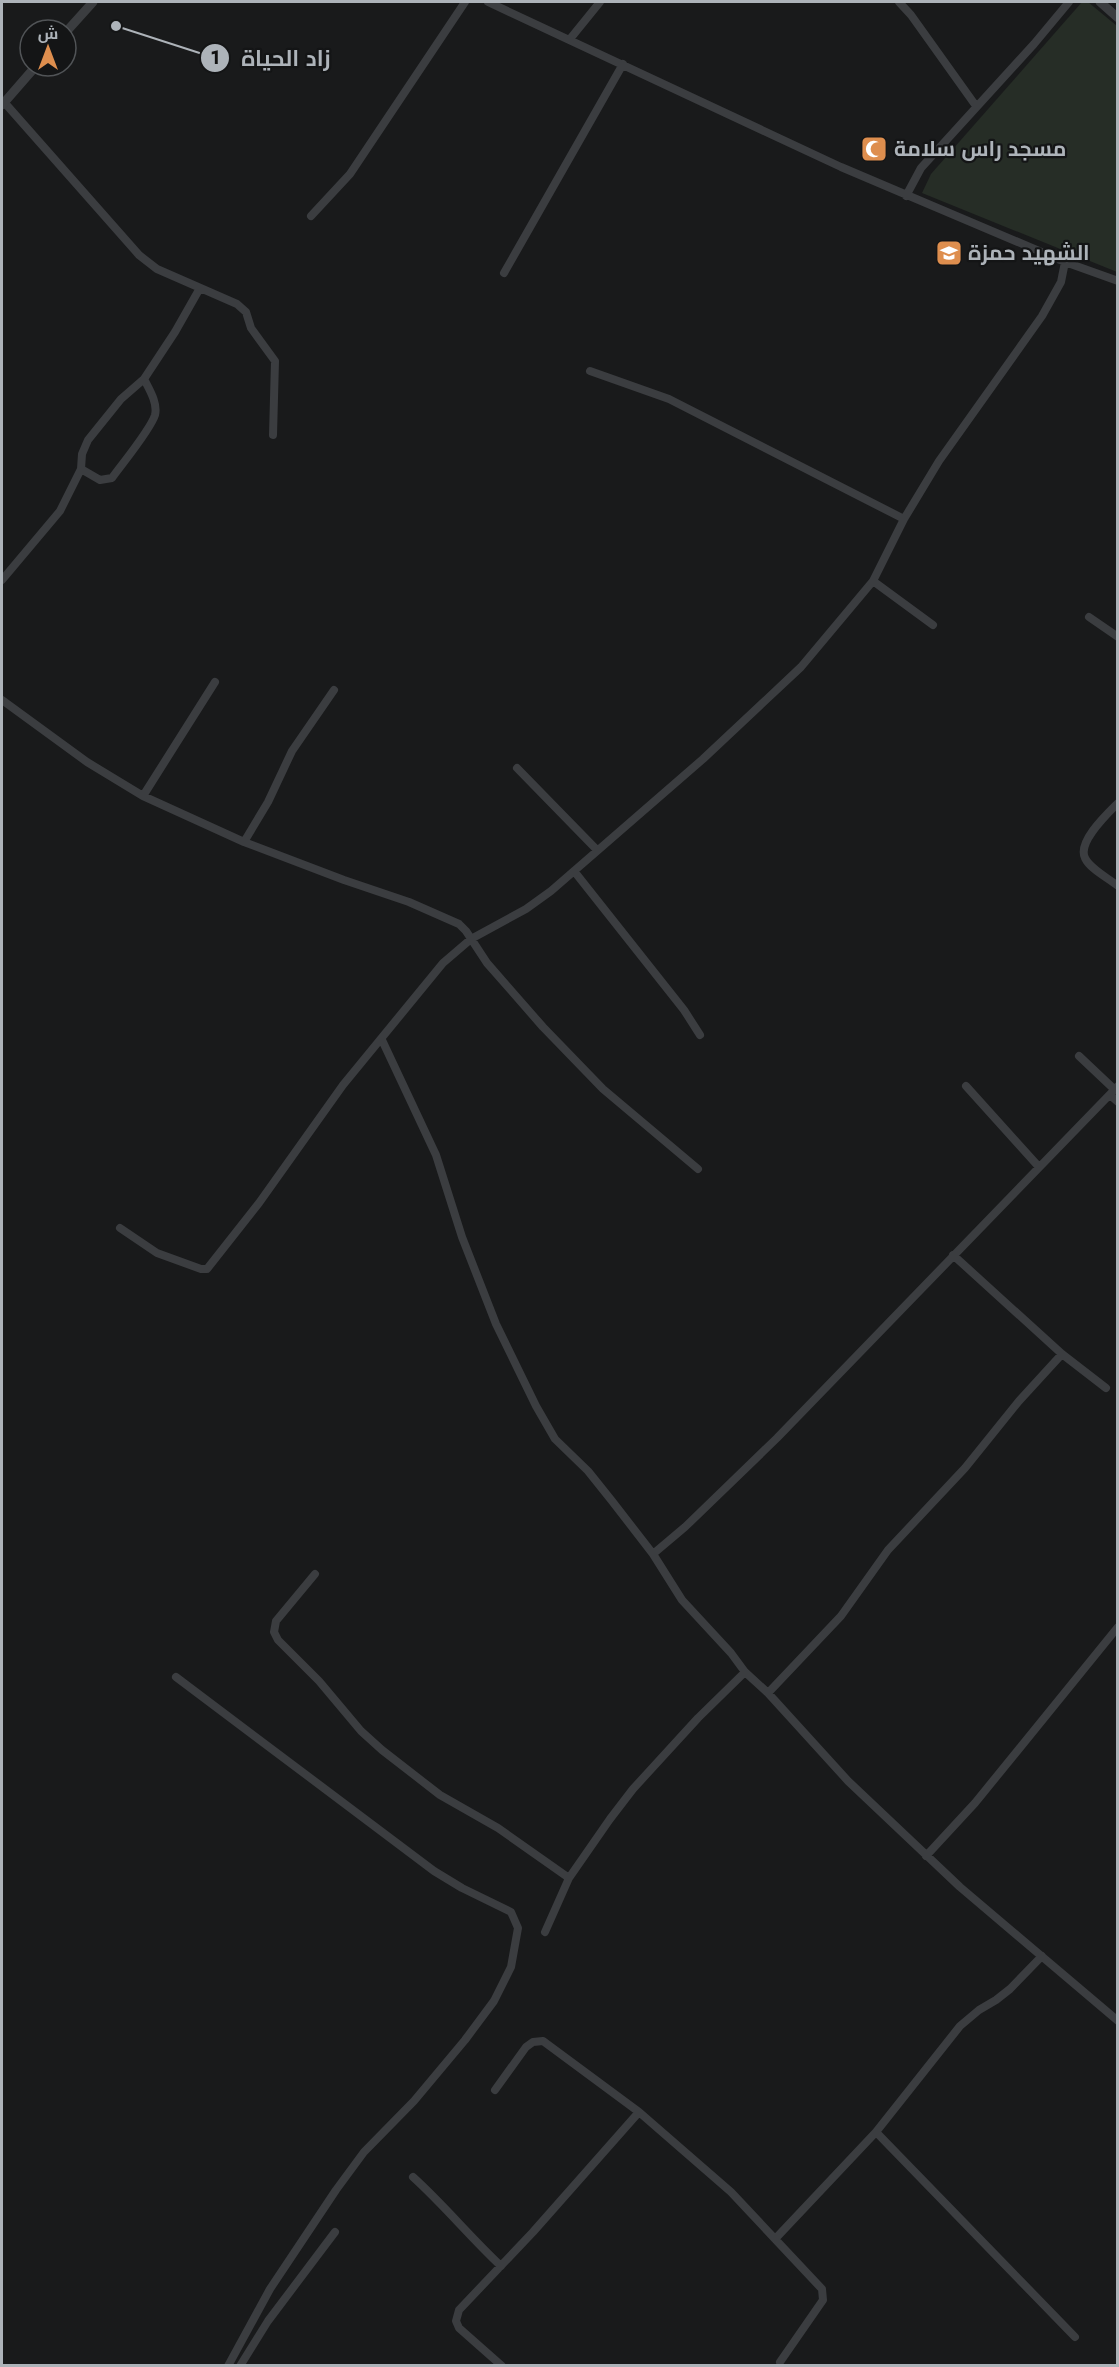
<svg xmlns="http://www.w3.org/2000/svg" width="1119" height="2367" viewBox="0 0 1119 2367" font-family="Jost,Cairo,sans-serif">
	<rect width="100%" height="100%" fill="#191a1b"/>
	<!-- green -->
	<path fill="#262d26" d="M1082,2H1088L1117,26V272L922,193L931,174Z"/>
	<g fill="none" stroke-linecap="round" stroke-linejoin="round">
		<!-- minor -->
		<path stroke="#3b3d40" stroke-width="8" d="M488,2L841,167L1065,262L1118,281
			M899,2L911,15L976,106
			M570,39L600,2
			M4,102L139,255L157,269L237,304L246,312L251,328L275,361L273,435
			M906,196L921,168L1034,44L1069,2
			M311,216L350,174L465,2
			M504,273L623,64
			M590,371L669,399L904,519
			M81,469L100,480L112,478C122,464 151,429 155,415C158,403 149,389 144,379
			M2,580L60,511L81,469L82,454L88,440L121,399L144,379L175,332L200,288
			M873,581L933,625
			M1089,617L1118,637
			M2,700L87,762L143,796L244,842L344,880L409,902L459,924L466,931L487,963L543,1027L603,1089L698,1169
			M517,768L597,850
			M143,796L215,682
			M1118,803C1107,814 1077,842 1085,858C1090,869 1108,878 1118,886
			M244,842L268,802L292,751L334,690
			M574,871L684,1010L700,1035
			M382,1040L436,1155L462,1237L496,1324L536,1406L555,1439L588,1471L612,1501L653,1554L682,1600L731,1653L745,1672L768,1693L848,1781L960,1887L1118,2021
			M1079,1056L1115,1090
			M966,1086L1039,1167
			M1110,1095L1118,1102
			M120,1228L157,1253L201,1269H207L259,1203L343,1085L443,963L471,939L526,909L551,891L703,759L801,667L873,581L904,519L939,461L1042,316L1061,282L1065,262
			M953,1255L1062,1354L1106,1388
			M653,1554L685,1527L777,1438L1118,1086
			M315,1574L276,1621L274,1632L278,1640L319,1681L361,1731L382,1750L440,1795L498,1828L569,1878
			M176,1677L434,1871L462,1888L511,1912L518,1928L511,1967L494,2001L465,2040L414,2101L364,2152L336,2190L270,2289L228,2366
			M768,1693L841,1616L888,1550L965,1468L1019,1401L1062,1354
			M926,1856L975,1803L1118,1627
			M545,1932L569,1878L610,1819L633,1789L698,1718L745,1672
			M495,2090L526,2047L533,2042L543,2041L639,2112
			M876,2132L1075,2337
			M413,2177C444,2205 470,2237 501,2266
			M776,2238L876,2132L960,2026L979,2010L996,2000L1010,1989L1042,1956
			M240,2366L268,2321L335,2232
			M502,2366L459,2328L456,2321L459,2310L533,2232L639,2112L731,2192L822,2289L823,2300L780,2362"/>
		<!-- tertiary -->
		<path stroke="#3b3d40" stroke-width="9" d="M1100,2L1118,18
			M66,32L93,2
			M2,105L36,66"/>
	</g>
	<!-- icons -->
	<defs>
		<symbol id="mosque-square" viewBox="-11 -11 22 22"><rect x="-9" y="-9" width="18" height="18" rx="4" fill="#de8e4e" stroke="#141516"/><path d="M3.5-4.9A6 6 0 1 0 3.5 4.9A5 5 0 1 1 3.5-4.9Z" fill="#fff"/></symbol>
		<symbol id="school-square" viewBox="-11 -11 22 22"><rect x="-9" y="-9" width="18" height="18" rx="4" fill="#de8e4e" stroke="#141516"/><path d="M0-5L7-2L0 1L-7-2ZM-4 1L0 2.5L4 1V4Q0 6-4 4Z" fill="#fff"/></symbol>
	</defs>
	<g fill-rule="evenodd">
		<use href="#mosque-square" x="859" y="134" width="30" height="30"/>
		<use href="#school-square" x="934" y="238" width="30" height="30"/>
	</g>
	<g text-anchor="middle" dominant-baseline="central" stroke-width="4.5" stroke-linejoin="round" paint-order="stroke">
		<!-- poi labels -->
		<g font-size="21" font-weight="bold" fill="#adb3b9" stroke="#141516" text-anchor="start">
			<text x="894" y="149">مسجد راس سلامة</text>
			<text x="968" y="253">الشهيد حمزة</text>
		</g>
	</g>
	<!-- callouts -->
	<path fill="none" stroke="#adb3b9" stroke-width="2" d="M116 26L215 58"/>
	<g fill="#adb3b9" stroke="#141516" stroke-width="2">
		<circle cx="116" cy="26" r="6"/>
		<circle cx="215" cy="58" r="15"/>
	</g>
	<g font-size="18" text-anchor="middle" font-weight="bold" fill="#111">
		<text x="215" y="64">1</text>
	</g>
	<g font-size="22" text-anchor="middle" font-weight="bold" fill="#adb3b9" stroke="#141516" stroke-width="4.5" stroke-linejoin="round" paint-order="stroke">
		<text x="286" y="66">زاد الحياة</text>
	</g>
	<!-- border -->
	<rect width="1119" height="2367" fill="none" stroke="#adb3b9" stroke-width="6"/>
	<!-- north arrow -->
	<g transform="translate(48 48)"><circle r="28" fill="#141516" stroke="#515457" stroke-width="1.5"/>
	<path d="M0-4.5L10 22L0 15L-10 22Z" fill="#de8e4e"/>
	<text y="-9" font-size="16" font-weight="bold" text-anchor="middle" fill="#adb3b9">ش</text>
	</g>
</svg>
